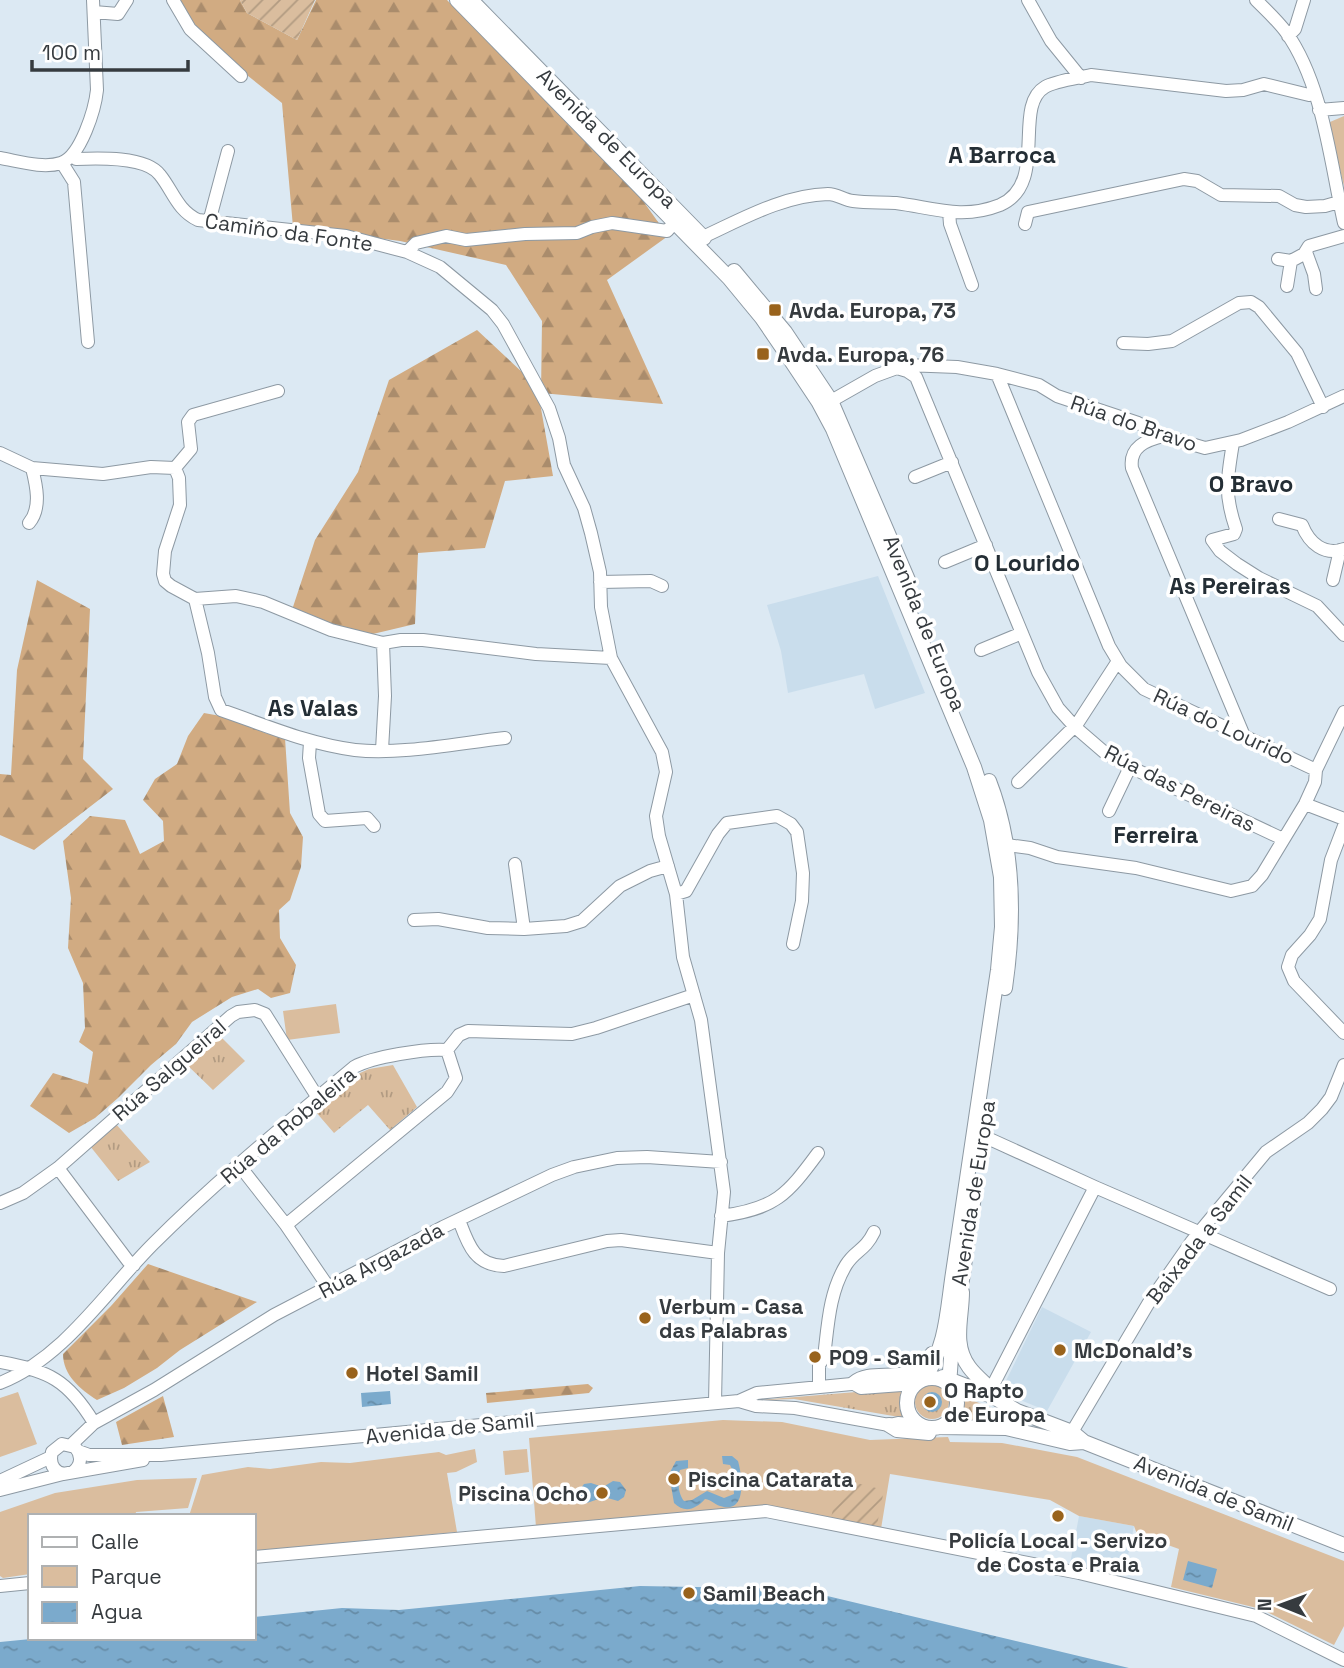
<svg xmlns="http://www.w3.org/2000/svg" width="1344" height="1668" viewBox="0 0 1344 1668" font-family="'Space Grotesk',sans-serif">
	<defs>
		<pattern id="grass-tufts" width="24" height="20" patternUnits="userSpaceOnUse" patternTransform="scale(1.75)"><rect width="24" height="20" fill="#dabd9e"/><path d="M3 7l-1-3M5 7V3M7 7l1-3M15 17l-1-3M17 17v-4M19 17l1-3" fill="none" stroke="#b29b82"/></pattern>
		<pattern id="forest-firs" width="22" height="20" patternUnits="userSpaceOnUse" patternTransform="scale(1.75)"><rect width="22" height="20" fill="#d1ab82"/><path d="M5 1l3.5 6h-7zM16 11l3.5 6h-7z" fill="#aa8c6c"/></pattern>
		<pattern id="garden-furrows" width="10" height="10" patternUnits="userSpaceOnUse" patternTransform="scale(1.75)"><rect width="10" height="10" fill="#dabd9e"/><path d="M-1 1l2-2M0 10L10 0M9 11l2-2" fill="none" stroke="#b29b82"/></pattern>
		<pattern id="water-ripples" width="26" height="14" patternUnits="userSpaceOnUse" patternTransform="scale(1.75)"><rect width="26" height="14" fill="#7baacc"/><path d="M2 4q2-2 4 0t4 0M15 11q2-2 4 0t4 0" fill="none" stroke="#668ca7"/></pattern>
	</defs>
	<rect width="100%" height="100%" fill="#dce9f3"/>
	<!-- built -->
	<path fill="#c9ddec" d="M878,576L925,693L875,709L864,674L788,693L781,651L767,605Z
		M1042,1307L1091,1332L1047,1411L1018,1399L1002,1389Z
		M1079,1516L1134,1526L1125,1570L1117,1574L1070,1564Z"/>
	<!-- grass -->
	<path fill="url(#grass-tufts)" d="M218,1034L245,1061L213,1090L185,1063Z
		M393,1065L417,1107L390,1130L368,1105L334,1133L315,1111L360,1073L369,1069Z
		M115,1123L150,1162L118,1181L90,1146Z
		M915 1402a17 17 0 1 1 34 0a17 17 0 1 1-34 0Z
		M905,1388L901,1401L905,1418L794,1399L746,1401Z
		M962,1396L1025,1422V1424L957,1420L962,1409Z"/>
	<!-- forest -->
	<path fill="url(#forest-firs)" d="M167,0H240L247,13L297,40L316,0H447L636,191L668,236L607,280L663,404L541,393L542,321L506,265L400,241L293,227L282,103L193,32Z
		M477,330L537,386L553,476L505,481L485,548L418,553L415,624L356,638L291,613L315,540L358,472L389,380Z
		M37,580L90,609L83,759L113,789L34,850L0,835V774L11,775L17,670Z
		M204,713L237,719L265,733L285,738L290,813L303,837L301,867L290,900L279,910L280,938L296,965L290,993L271,998L258,989L232,997L192,1022L176,1044L151,1065L118,1098L95,1118L69,1133L30,1106L53,1073L88,1084L93,1052L79,1042L85,1028L83,983L68,948L71,898L63,841L90,816L125,820L140,854L164,841L163,821L143,800L155,779L177,764L188,736Z
		M148,1264L257,1302L180,1350L157,1368L124,1388L97,1400C80,1389 63,1375 63,1354L111,1306Z
		M588,1384L593,1388L589,1393L487,1403L486,1393Z
		M163,1396L174,1437L122,1445L116,1422Z"/>
	<!-- park -->
	<path fill="#dabd9e" d="M1344,116V186L1329,126L1330,122Z
		M336,1004L340,1033L287,1040L283,1011Z
		M18,1392L37,1444L0,1457V1398Z
		M723,1420L782,1422L870,1440L948,1437L950,1442L1002,1443L1077,1457L1344,1561V1626L1334,1645L1261,1609L1171,1587L1179,1549L1137,1534L1134,1526L1079,1516L1050,1500L890,1474L881,1529L768,1506L536,1527L529,1438Z
		M475,1449L477,1462L456,1472L447,1473L457,1532L254,1551V1516H189L202,1475L248,1467L270,1469L321,1462L350,1463L439,1452L446,1455Z
		M527,1449L529,1472L505,1475L503,1451Z
		M197,1478L188,1508L136,1512L135,1516H30V1574L3,1578L0,1576V1512L55,1493L137,1480Z"/>
	<!-- garden -->
	<path fill="url(#garden-furrows)" d="M240,0H315L297,40L247,13Z
		M841,1479L884,1490L876,1530L830,1521Z"/>
	<!-- water -->
	<path fill="url(#water-ripples)" d="M390,1391L391,1404L362,1407L361,1393Z
		M922 1402a10 10 0 1 1 20 0a10 10 0 1 1-20 0Z
		M722,1456H732L738,1461C742,1475 748,1515 720,1506C714,1504 712,1500 705,1499C696,1509 685,1514 674,1503L669,1474L676,1461L688,1460V1468L680,1470C677,1478 678,1494 684,1501L692,1500L707,1491L724,1498L734,1494L732,1469L730,1465L723,1464Z
		M613,1481L620,1482L626,1490L624,1497L618,1501L604,1497L587,1503L579,1498L578,1492L584,1484L591,1483L603,1487Z
		M1188,1561L1217,1569L1212,1588L1183,1580Z
		M640,1586L798,1589L1129,1668H0V1642L41,1638H254V1617L342,1608L399,1610Z"/>
	<g fill="none" stroke-linecap="round" stroke-linejoin="round">
		<defs>
			<path id="minor" d="M173,0L190,29L241,76
				M1028,0L1051,41L1081,78
				M1256,0C1266,10 1277,20 1286,32C1323,84 1330,161 1344,223
				M94,12L118,14L127,0
				M1288,36L1295,29L1304,0
				M1319,110L1344,108
				M72,155L76,159C98,158 146,156 160,175C173,191 177,210 198,220L346,236L407,252
				M0,158C18,161 43,169 61,163C81,156 95,109 97,90L93,0
				M62,163L74,182L88,342
				M949,212L950,224L972,285
				M209,222L228,151
				M675,222L667,231L612,223L592,227L577,233L525,234L466,240L446,236L416,243L407,252L440,267L492,310L503,324L549,408L559,438L564,465L584,508L591,533L600,572L601,607L611,658L662,752L666,772L656,816L659,836L676,894L683,957L701,1020L724,1192L718,1253L715,1403
				M1025,224L1028,212L1184,179L1197,181L1221,195L1279,196L1295,205L1306,207L1325,206L1339,202
				M703,237C742,219 784,195 828,194C837,194 844,200 853,201C867,203 882,202 896,203C934,208 962,220 1000,205C1049,184 1012,106 1045,87C1055,81 1079,78 1091,75L1226,91L1243,90L1264,84L1309,95L1315,93
				M1306,252L1314,274L1316,289
				M1278,259L1291,261L1304,254L1309,246L1344,236
				M1287,286L1291,261
				M1123,343L1148,344L1172,341L1239,303L1251,302L1259,307L1297,353L1323,407
				M897,368L907,371L916,377L1038,672L1058,708L1075,727L1104,752L1130,767L1283,839
				M997,374L1109,646L1121,666L1144,689L1316,770
				M831,401L875,376L905,365L957,367L997,374L1039,385L1057,396L1138,423L1164,436L1205,448L1241,440L1288,422L1344,396
				M1164,436C1146,440 1129,447 1132,468L1244,736
				M1233,443C1227,479 1224,494 1236,529L1234,534L1212,540L1220,551L1237,564L1259,578L1317,606L1344,635
				M0,453L32,468L79,472L103,474L151,467L175,468L179,478L180,505L165,551L163,574L165,581L171,586L195,599L236,596L263,602L331,630L383,643L401,640H423L536,654L611,658
				M175,468L191,449L188,422L193,415L278,391
				M915,477L952,462
				M1279,519L1302,525C1309,543 1324,556 1344,549
				M29,523C42,508 36,484 32,468
				M945,562L986,545
				M1333,580L1340,550
				M600,582L651,581L662,586
				M195,599L208,653L215,697L221,710C265,725 308,744 355,750C400,755 459,743 505,738
				M981,650L1022,633
				M310,742L309,758L319,814L325,821L367,818L374,826
				M382,750L385,696L383,643
				M1018,782L1077,724L1118,661
				M1305,804L1344,819
				M1109,811L1130,767
				M1344,826L1331,860L1320,919L1310,935L1292,955L1288,967L1294,981L1344,1033
				M1007,845L1030,848L1057,857L1136,868L1231,891L1252,886L1262,875L1305,804L1315,782L1316,770L1344,712
				M515,864L524,929L566,926L582,921L620,886L650,871L668,866
				M676,894L686,891L718,834L727,823L777,816L791,824L797,832L803,873L802,901L793,944
				M414,920L438,919L488,928L524,929
				M447,1050L459,1035L468,1031L572,1034L596,1028L694,995
				M983,1136L1095,1187L1330,1289
				M239,1165L286,1225L329,1288
				M58,1168L128,1261L134,1265
				M0,1203L23,1193L58,1168L231,1016L238,1012L255,1010L265,1014L318,1098
				M721,1216C775,1209 787,1195 818,1153
				M459,1220C468,1244 474,1265 504,1266L607,1241L621,1240L718,1253
				M286,1225L447,1092L456,1078L447,1050
				M0,1362C49,1371 68,1380 94,1423
				M0,1383C64,1358 106,1291 153,1244C216,1181 286,1124 354,1067C372,1057 426,1048 447,1050
				M854,1384L861,1388L915,1384
				M819,1386V1365L824,1357C828,1325 829,1293 846,1265C855,1250 865,1251 874,1232
				M991,1389L1095,1187
				M739,1401L757,1393L862,1383
				M1072,1432L1148,1304L1192,1241L1266,1152L1308,1123L1322,1109L1331,1097L1344,1065
				M71,1445L94,1423L154,1390L274,1315L443,1227L552,1175L574,1167L617,1158L647,1157L721,1162
				M78,1451L89,1455H161L739,1401L756,1406L795,1408L889,1425L898,1423L920,1425
				M63,1474C53,1471 49,1463 52,1452L62,1444L75,1447C82,1455 82,1465 73,1472
				M0,1481L51,1457
				M0,1490L63,1474L143,1460
				M254,1557L766,1511L1079,1573L1256,1616L1344,1660
				M0,1586L30,1583"/>
			<path id="major" d="M457,0L729,278L762,318L790,359L818,401L833,429L974,767L991,820L1001,877L1002,927L998,970L953,1273C947,1312 947,1346 924,1379
				M471,0L704,238
				M734,271L785,332L831,401L908,580
				M989,781C1015,848 1015,919 1005,988
				M962,1292C962,1318 952,1344 969,1367C977,1378 988,1385 996,1395
				M957,1300L962,1280L976,1182
				M943,1377L992,1396L1017,1411L1072,1432L1084,1442L1344,1545
				M907 1403a25 25 0 1 1 50 0a25 25 0 1 1-50 0Z
				M854,1383C874,1366 911,1390 932,1354
				M949,1385L953,1330
				M889,1425L897,1430L929,1433
				M940,1427L1006,1428L1070,1443L1084,1442"/>
		</defs>
		<!-- minor casing -->
		<use href="#minor" stroke="#8d99a3" stroke-width="14"/>
		<!-- major casing -->
		<use href="#major" stroke="#8d99a3" stroke-width="16"/>
		<!-- minor -->
		<use href="#minor" stroke="#fff" stroke-width="12"/>
		<!-- major -->
		<use href="#major" stroke="#fff" stroke-width="14"/>
	</g>
	<!-- markers -->
	<g fill="#99631c" stroke="#fff" stroke-width="2.5">
		<rect x="768" y="303" width="14" height="14" rx="3.5"/>
		<rect x="756" y="347" width="14" height="14" rx="3.5"/>
		<circle cx="645" cy="1318" r="7"/>
		<circle cx="1060" cy="1350" r="7"/>
		<circle cx="815" cy="1357" r="7"/>
		<circle cx="352" cy="1373" r="7"/>
		<circle cx="930" cy="1402" r="7"/>
		<circle cx="674" cy="1479" r="7"/>
		<circle cx="602" cy="1493" r="7"/>
		<circle cx="1058" cy="1516" r="7"/>
		<circle cx="689" cy="1593" r="7"/>
	</g>
	<g text-anchor="middle" dominant-baseline="central" stroke-width="7" stroke-linejoin="round" paint-order="stroke">
		<!-- street labels -->
		<g font-size="21" fill="#363b3f" stroke="#fff">
			<text transform="translate(607 138) rotate(45)">Avenida de Europa</text>
			<text transform="translate(289 232) rotate(8)">Camiño da Fonte</text>
			<text transform="translate(1134 423) rotate(19)">Rúa do Bravo</text>
			<text transform="translate(925 623) rotate(68)">Avenida de Europa</text>
			<text transform="translate(1224 726) rotate(25)">Rúa do Lourido</text>
			<text transform="translate(1180 788) rotate(27)">Rúa das Pereiras</text>
			<text transform="translate(169 1070) rotate(-41)">Rúa Salgueiral</text>
			<text transform="translate(288 1125) rotate(-40)">Rúa da Robaleira</text>
			<text transform="translate(973 1193) rotate(-81)">Avenida de Europa</text>
			<text transform="translate(1199 1239) rotate(-52)">Baixada a Samil</text>
			<text transform="translate(381 1260) rotate(-28)">Rúa Argazada</text>
			<text transform="translate(450 1428) rotate(-6)">Avenida de Samil</text>
			<text transform="translate(1214 1493) rotate(22)">Avenida de Samil</text>
		</g>
		<!-- poi labels -->
		<g font-size="21" font-weight="bold" fill="#363b3f" stroke="#fff" text-anchor="start">
			<text x="789" y="310">Avda. Europa, 73</text>
			<text x="777" y="354">Avda. Europa, 76</text>
			<text x="659" y="1306">Verbum - Casa<tspan x="659" dy="24">das Palabras</tspan></text>
			<text x="1074" y="1350">McDonald's</text>
			<text x="829" y="1357">P09 - Samil</text>
			<text x="366" y="1373">Hotel Samil</text>
			<text x="944" y="1390">O Rapto<tspan x="944" dy="24">de Europa</tspan></text>
			<text x="688" y="1479">Piscina Catarata</text>
			<text x="588" y="1493" text-anchor="end">Piscina Ocho</text>
			<text x="1058" y="1540" text-anchor="middle">Policía Local - Servizo<tspan x="1058" dy="24">de Costa e Praia</tspan></text>
			<text x="703" y="1593">Samil Beach</text>
		</g>
		<!-- neighbourhood labels -->
		<g font-size="23" font-weight="bold" fill="#242e35" stroke="#fff">
			<text x="1002" y="155">A Barroca</text>
			<text x="1251" y="484">O Bravo</text>
			<text x="1027" y="563">O Lourido</text>
			<text x="1230" y="586">As Pereiras</text>
			<text x="313" y="708">As Valas</text>
			<text x="1156" y="835">Ferreira</text>
		</g>
	</g>
	<!-- legend -->
	<rect x="28" y="1514" width="228" height="126" fill="#ffffff" stroke="#afb1b2" stroke-width="2"/>
	<rect x="42" y="1537" width="35" height="10" fill="#ffffff" stroke="#afb1b2" stroke-width="2"/>
	<text x="91" y="1549" font-size="21" fill="#363b3f">Calle</text>
	<rect x="42" y="1566" width="35" height="21" fill="#dabd9e" stroke="#afb1b2" stroke-width="2"/>
	<text x="91" y="1584" font-size="21" fill="#363b3f">Parque</text>
	<rect x="42" y="1602" width="35" height="21" fill="url(#water-ripples)" stroke="#afb1b2" stroke-width="2"/>
	<text x="91" y="1619" font-size="21" fill="#363b3f">Agua</text>
	<!-- north arrow -->
	<g transform="translate(1281 1605) rotate(271)" stroke="#ffffff" stroke-width="5" paint-order="stroke">
	<path d="M0-5L12 26L0 18L-12 26Z" fill="#363b3f"/>
	<text y="-10" font-size="19" font-weight="bold" text-anchor="middle" fill="#363b3f">N</text>
	</g>
	<!-- scale -->
	<path d="M32 60v10h156v-10" fill="none" stroke="#363b3f" stroke-width="3.5"/>
	<text x="42" y="60" font-size="21" fill="#363b3f" stroke="#ffffff" stroke-width="5" paint-order="stroke">100 m</text>
</svg>
